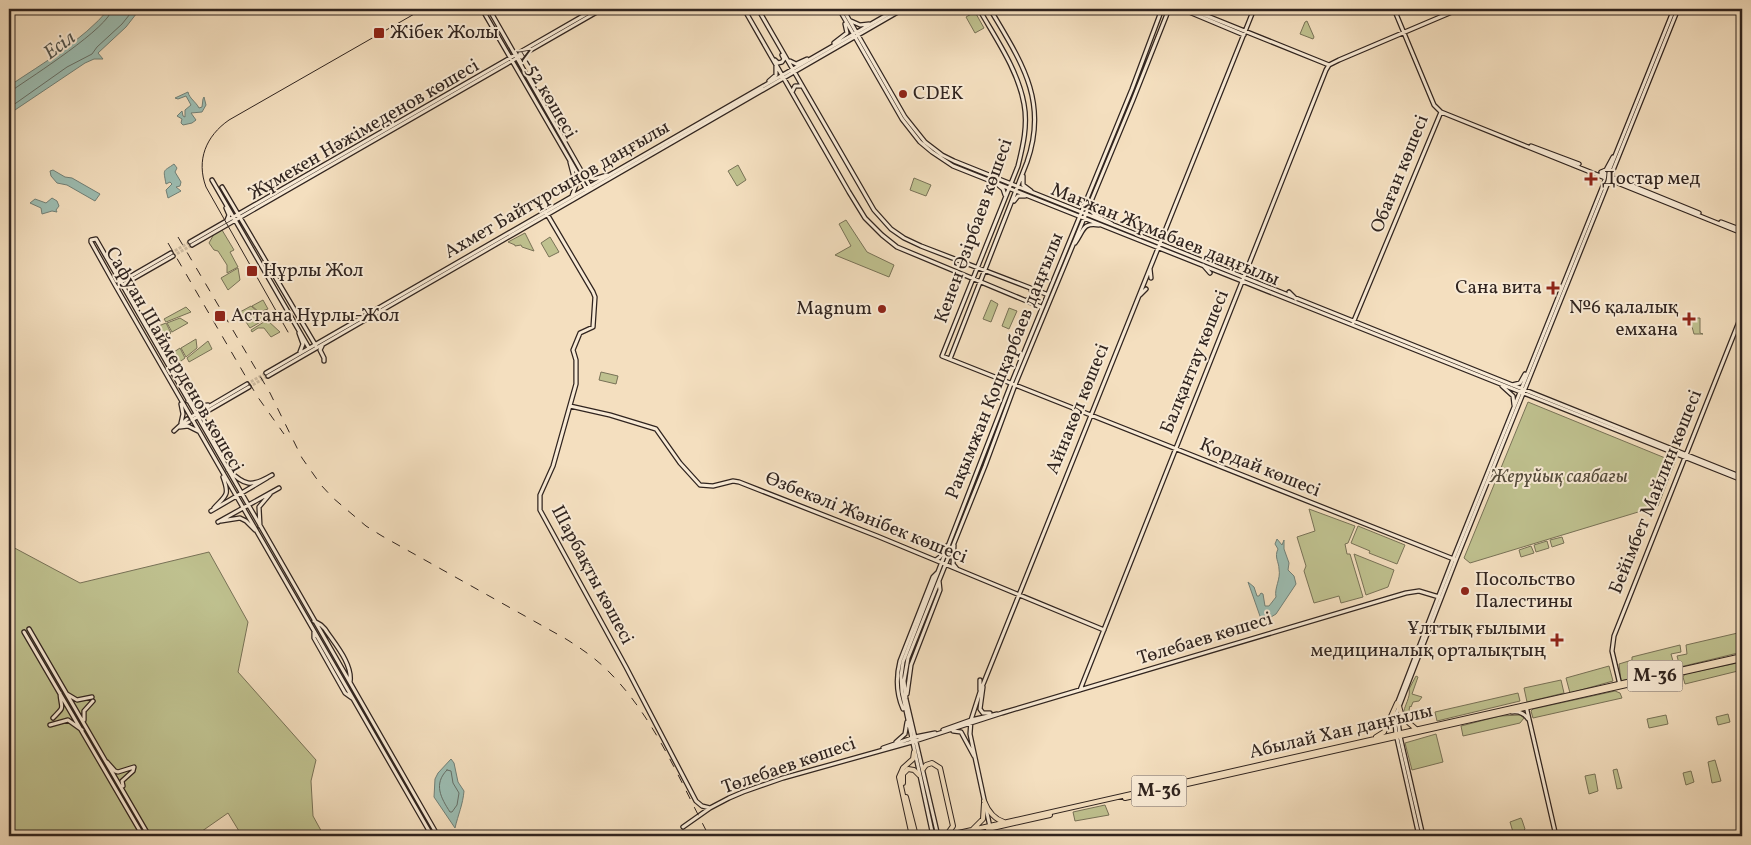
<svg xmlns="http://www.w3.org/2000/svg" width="1751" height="845" viewBox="0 0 1751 845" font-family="Vollkorn,serif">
	<rect width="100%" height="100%" fill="#f4dfbf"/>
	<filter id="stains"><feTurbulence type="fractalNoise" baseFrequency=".004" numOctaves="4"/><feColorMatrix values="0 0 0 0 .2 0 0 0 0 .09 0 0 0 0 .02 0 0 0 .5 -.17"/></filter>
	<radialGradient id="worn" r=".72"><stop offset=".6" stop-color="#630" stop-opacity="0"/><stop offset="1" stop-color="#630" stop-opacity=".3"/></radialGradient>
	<!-- green -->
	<path fill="#bfc18f" stroke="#787257" d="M975,12L984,28L975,33L966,17Z
		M1307,21L1314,37L1313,39L1300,34L1305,22Z
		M738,165L746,180L737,186L728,171Z
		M914,178L931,185L926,196L910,190Z
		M846,220L867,252L894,265L889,277L835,255L851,246L839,224Z
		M222,230L234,250L230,252L238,267L227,273V265L218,251L214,250L209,243L214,234Z
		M525,233L534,251L522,247L521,245L515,246V245L508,242Z
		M550,237L559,252L549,257L541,243Z
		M238,268L240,280L228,290L221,278Z
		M263,300L268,309L259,312L252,306Z
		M991,300L998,304L991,322L983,319Z
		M251,306L258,312L243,318L240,312Z
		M186,307L191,312L166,322L164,319Z
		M1009,308L1017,311L1009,329L1002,326Z
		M268,311L271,316L250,328L244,319L259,314L262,316L260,313Z
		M180,318L188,323L172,332L167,323Z
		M1697,318H1700V333L1703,334H1694L1691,323Z
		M267,320L280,332L271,337L264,328H258L252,332L251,330Z
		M166,323L171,333L162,338L156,327Z
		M196,339L197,348L186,357L181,348Z
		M208,341L212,349L189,362L187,358Z
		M180,348L185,358L177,364L171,354Z
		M601,372L618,376L616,384L599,380Z
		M1528,402L1675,462L1658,506L1470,563L1464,558Z
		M1309,509L1355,526L1348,543L1345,544L1347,554H1350L1363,597L1341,603L1339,596L1314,603L1304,571L1306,566L1297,537L1315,531Z
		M1358,526L1405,545L1397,564L1369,553L1370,551L1351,543Z
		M1562,537L1564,543L1552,547L1550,540Z
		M1547,541L1549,548L1536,552L1534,545Z
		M9,545L80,583L209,552L248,622L238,672L316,760L311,781L313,816L324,836H242L228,813L195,836H9Z
		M1531,546L1534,553L1521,557L1519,550Z
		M1354,554L1394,570L1388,587L1366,595Z
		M1742,632V652L1680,667L1677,656L1687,654L1686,645Z
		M1680,645L1681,652L1671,654L1675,668L1621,681L1619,664L1632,660V657Z
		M1742,662V670L1685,684L1683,677L1685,674Z
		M1609,666L1613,681L1570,693L1566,678Z
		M1416,676L1418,677L1412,694L1422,697L1419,701L1413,702L1411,707L1410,706L1409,710L1410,711L1408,717L1409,720L1403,715C1404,706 1411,697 1409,689Z
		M1561,680L1564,693L1527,702L1524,688Z
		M1615,691L1620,693L1622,698L1533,718L1531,711L1533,709Z
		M1518,693L1520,701L1437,721L1435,712Z
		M1728,714L1730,722L1718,725L1716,717Z
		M1520,715L1524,718L1520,723L1463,736L1461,726L1500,716Z
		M1666,715L1668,724L1649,728L1647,719Z
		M1436,734L1443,762L1412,770L1405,743Z
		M1715,760L1721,781L1712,783L1708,762Z
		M1617,769L1622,788L1617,789L1613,770Z
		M1691,771L1694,782L1686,785L1683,773Z
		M1595,774L1598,791L1589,794L1585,776Z
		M1105,805L1109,815L1075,821L1073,812Z
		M1521,818L1522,820L1525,829L1523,831L1513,832L1510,822Z"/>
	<!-- water -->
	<path fill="#9cbdb2" stroke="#718077" d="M109,9H140L126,27L98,53L103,59H94L85,63L9,114V86C43,63 82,41 109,9Z
		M188,92C189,98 196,102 199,108L202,107L203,99L204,97L206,105L202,112L191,113L196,120L192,123L183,125L181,123L182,119L177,116L182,111L183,116L185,117V110L191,105L186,96L178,99L175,98Z
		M174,164L177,168L175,172L181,182L180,186L176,187L181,191L168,198L166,190L172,184L170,182L166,184C163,168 163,172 174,164Z
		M53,170L65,177L72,178L100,194L95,201L67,185L57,183L51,176L50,171Z
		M52,198L57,201L59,206L56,210L57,212L52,211L42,214L41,208L30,203L35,199L46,203Z
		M1277,539L1282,545L1284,540V549L1289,563L1288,570L1294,576L1296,584L1276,614L1271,617L1261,619L1248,582L1254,587L1257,596H1259L1261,593L1263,594L1265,606H1269L1276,597C1274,588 1281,579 1279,569C1279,562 1274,557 1278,549L1275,544Z
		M451,759L454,763L458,782L464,791C463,804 458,815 455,828L434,797L435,779L438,773Z"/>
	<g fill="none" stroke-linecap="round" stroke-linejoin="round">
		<!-- shore -->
		<path stroke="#667068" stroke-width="1" d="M9,90L14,89C31,77 110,27 112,9
			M9,108L67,67L92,54L97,47L122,24L134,9
			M447,770L451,771L453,783L459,793L457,805L452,812H450C441,798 433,784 447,770Z"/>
		<!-- secondary-tunnel -->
		<path stroke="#cdba9f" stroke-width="3" stroke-dasharray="3 1.5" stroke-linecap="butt" d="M171,253L190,242
			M173,256L192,245
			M247,384L266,373
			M249,387L268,376"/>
		<defs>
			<path id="secondary" d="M482,9L587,190
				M489,9L591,188
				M744,9L849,192L865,218L882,235L897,247L1041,307
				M758,9L874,210L891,229L904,238L921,246L1046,294
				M839,9L902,119L920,142L932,152L953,166L1742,480
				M843,9L905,117L925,142L942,155L954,161L1742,477
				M979,9C996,39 1018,70 1024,104C1028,125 1023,146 1018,166L942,356L1456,560
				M1182,9L1244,35
				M1190,9L1329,65
				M1394,9L1434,105L1441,112L1742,233
				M851,21L860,25L869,24
				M834,43L847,33L845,24
				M775,60L778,63L782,62L784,59L782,55
				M790,61L796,64L807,59
				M769,81L776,75V66
				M792,92L795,86H802
				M1531,146L1579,164
				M570,162L576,185L572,196
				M1601,172L1606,170L1613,157
				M1601,173L1699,213
				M584,176L594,179L607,175
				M1023,176V185L1031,191
				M212,180L309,348
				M997,184L1003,189L1005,195
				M222,187L316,346
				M1014,201L1018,196H1025
				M1090,206C1091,217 1105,219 1112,224
				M226,208L229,215L227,220
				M547,214L593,292L595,297L593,327L580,333L573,350L576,360V384L553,466L540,495V510L626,667L696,801L702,806L710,808
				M1721,222L1742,230
				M190,242L595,9
				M1075,243C1084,231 1082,222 1099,225
				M192,245L602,9
				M1203,265L1210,273
				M1150,269L1151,278
				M119,283L171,253
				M117,288L173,256
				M1289,292L1296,299
				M1140,295L1146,289
				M131,300L129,287L132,280
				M1027,300L1034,297V294L1031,290
				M1353,323L1441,112
				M299,333L303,344L300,352
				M322,346L320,350L324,358V361
				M950,359L1027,162C1049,100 1020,60 990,9
				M266,373L897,9
				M268,376L903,9
				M1512,385L1520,383L1525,374
				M1502,386L1513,396L1514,405
				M188,401L198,406L208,405
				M570,406L610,415L656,429L680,463L700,485L713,486L733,481L739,482L877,536L1104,630
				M207,413L203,418L209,434
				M191,417L247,384
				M192,420L249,387
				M181,423L183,414L181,404
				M183,425L189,422
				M180,427L188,426L198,431
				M174,431L187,419
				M228,470C245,485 250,488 272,475
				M214,508C226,495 230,496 223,477
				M211,511L267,478
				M221,521L240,518L246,521L255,530
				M218,522L279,488
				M260,526L259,507L270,494
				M954,545L953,564L957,569
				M936,560L940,557L947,546
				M314,621L321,625L325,629C334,643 353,664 350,682
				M29,629L149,836
				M24,632L143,836
				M314,632V638L345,693L352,698
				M980,680V690
				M1620,685L1612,651L1614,636L1742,314
				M983,687L980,709L983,713H990
				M1080,690L1326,70L1329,65L1339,60L1459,9
				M67,694L77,700L92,697
				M907,694L911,665L940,590L939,581
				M1397,704L1453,559L1674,9
				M1526,706L1556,836
				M903,709C896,693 896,677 900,661L933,577L938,572
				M1394,712L1396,734L1419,836
				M1512,712C1519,711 1524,713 1528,719
				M53,718C66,705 61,710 60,693
				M84,720V711L93,701
				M50,725L68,720L82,730
				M943,730L971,720L997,714
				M953,731L961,732L974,756
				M896,742L905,734L907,722
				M883,748L915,737L935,733
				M107,762L115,771L118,772L134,767L133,771L122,781L123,786
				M683,827L710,808L729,798L743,792L783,778L912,742L1002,713L1406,593L1419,591L1439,597
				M990,827L970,734L971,720L980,692L1254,9
				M166,836H170
				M432,836L115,285L91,242V240L96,239L438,836
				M933,836L902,692L901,676L903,662L1011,384L1132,89L1162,9
				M938,836L906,699L904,681L908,658L985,466L1015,385L1133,100L1169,9
				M1423,836L1400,736L1397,712L1456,560L1678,9"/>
			<path id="primary" d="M1399,706L1402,717L1416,729
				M1376,737L1384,732L1397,703
				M923,769L926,765L932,763L940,768L953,826L946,836
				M903,783V774L908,769L914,770L919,775
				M906,797L916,836
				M1125,798L1742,659
				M984,801C988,811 994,819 1004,822
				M973,829L983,819L984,803
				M988,829L1050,815
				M912,836L899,777L903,768L913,759L914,752
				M945,836L1742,656
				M967,836L971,833"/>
		</defs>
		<!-- secondary casing -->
		<use href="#secondary" stroke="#30241f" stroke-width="5.5"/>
		<!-- primary casing -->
		<use href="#primary" stroke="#30241f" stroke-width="6"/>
		<!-- secondary -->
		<use href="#secondary" stroke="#f8ead5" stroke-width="3"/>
		<!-- primary -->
		<use href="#primary" stroke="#f4dfbf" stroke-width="4"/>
		<!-- tram -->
		<path stroke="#30241f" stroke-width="1" d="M288,332L206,187C196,160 206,136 229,120L423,9"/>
		<!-- rail -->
		<path stroke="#30241f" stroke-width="1" stroke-dasharray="9 9" stroke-linecap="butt" d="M178,237L270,393L302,458L321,485L333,498L366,526L382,536L566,639C582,649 598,660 611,674C655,719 680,781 709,836
			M168,243L257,396L284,434"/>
	</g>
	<!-- markers -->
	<g fill="#8f2418" stroke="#f8ead5" stroke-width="2">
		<rect x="373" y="27" width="12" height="12" rx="2.5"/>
		<circle cx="903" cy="94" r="5"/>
		<path d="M1588.5 171.5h5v5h5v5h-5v5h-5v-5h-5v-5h5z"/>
		<rect x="246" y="265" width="12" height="12" rx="2.5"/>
		<path d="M1550.5 280.5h5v5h5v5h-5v5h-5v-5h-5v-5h5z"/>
		<circle cx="882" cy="309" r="5"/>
		<rect x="214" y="310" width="12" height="12" rx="2.5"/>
		<path d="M1686.5 311.5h5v5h5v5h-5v5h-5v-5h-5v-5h5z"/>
		<circle cx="1465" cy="591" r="5"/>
		<path d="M1554.5 632.5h5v5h5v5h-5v5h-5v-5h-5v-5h5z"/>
	</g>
	<g text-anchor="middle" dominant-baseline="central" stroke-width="4" stroke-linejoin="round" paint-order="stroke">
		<!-- shield labels -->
		<g fill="#f8ead5" stroke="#6c5f56" stroke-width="1">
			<rect x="1627.5" y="660.5" width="55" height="31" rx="4"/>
			<rect x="1131.5" y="775.5" width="55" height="31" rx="4"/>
		</g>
		<g font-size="18" font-weight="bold" fill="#30241f">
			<text x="1655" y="676">M-36</text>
			<text x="1159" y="791">M-36</text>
		</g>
		<!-- poi labels -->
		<g font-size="19" fill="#30241f" stroke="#f8ead5" text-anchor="start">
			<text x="390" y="33">Жібек Жолы</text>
			<text x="913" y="94">CDEK</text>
			<text x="1602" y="179">Достар мед</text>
			<text x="263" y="271">Нұрлы Жол</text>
			<text x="1542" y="288" text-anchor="end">Сана вита</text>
			<text x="1678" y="308" text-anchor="end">№6 қалалық<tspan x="1678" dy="22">емхана</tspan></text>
			<text x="872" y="309" text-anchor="end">Magnum</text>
			<text x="231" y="316">Астана Нұрлы-Жол</text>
			<text x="1475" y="580">Посольство<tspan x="1475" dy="22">Палестины</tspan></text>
			<text x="1546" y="629" text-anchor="end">Ұлттық ғылыми<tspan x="1546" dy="22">медициналық орталықтың</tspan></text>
		</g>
		<!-- street labels -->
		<g font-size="19" fill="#30241f" stroke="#f8ead5">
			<text transform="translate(546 93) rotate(60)">А-52 көшесі</text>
			<text transform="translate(364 130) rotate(-30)">Жұмекен Нәжімеденов көшесі</text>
			<text transform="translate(1400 174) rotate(-68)">Обаған көшесі</text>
			<text transform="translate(557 190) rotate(-30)">Ахмет Байтұрсынов даңғылы</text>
			<text transform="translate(974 231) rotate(-70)">Кенен Әзірбаев көшесі</text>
			<text transform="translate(1165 235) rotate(22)">Мағжан Жұмабаев даңғылы</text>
			<text transform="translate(174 360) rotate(60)">Сафуан Шаймерденов көшесі</text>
			<text transform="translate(1195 362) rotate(-68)">Балқантау көшесі</text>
			<text transform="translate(1005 366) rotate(-68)">Рақымжан Қошқарбаев даңғылы</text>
			<text transform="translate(1078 409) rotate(-68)">Айнакөл көшесі</text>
			<text transform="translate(1260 468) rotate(22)">Қордай көшесі</text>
			<text transform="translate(1656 492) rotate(-68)">Бейімбет Майлин көшесі</text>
			<text transform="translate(866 518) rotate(22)">Өзбекәлі Жәнібек көшесі</text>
			<text transform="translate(592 575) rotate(62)">Шарбақты көшесі</text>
			<text transform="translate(1205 639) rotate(-17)">Төлебаев көшесі</text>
			<text transform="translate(1341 732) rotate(-13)">Абылай Хан даңғылы</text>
			<text transform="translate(789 766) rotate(-19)">Төлебаев көшесі</text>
		</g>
		<!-- park labels -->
		<g font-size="19" font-style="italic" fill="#544b3b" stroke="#f8ead5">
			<text x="1559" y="477">Жерұйық саябағы</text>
		</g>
		<!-- water labels -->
		<g font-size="20" font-style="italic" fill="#50524b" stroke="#f8ead5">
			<text transform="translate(60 46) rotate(-37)">Есіл</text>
		</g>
	</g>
	<!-- margin -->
	<rect width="1751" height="845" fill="none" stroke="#f4dfbf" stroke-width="30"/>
	<rect x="10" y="10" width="1731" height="825" fill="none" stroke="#30241f" stroke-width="2.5"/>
	<rect x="15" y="15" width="1721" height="815" fill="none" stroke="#30241f"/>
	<rect width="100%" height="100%" filter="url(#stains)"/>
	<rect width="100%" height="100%" fill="url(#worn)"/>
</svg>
